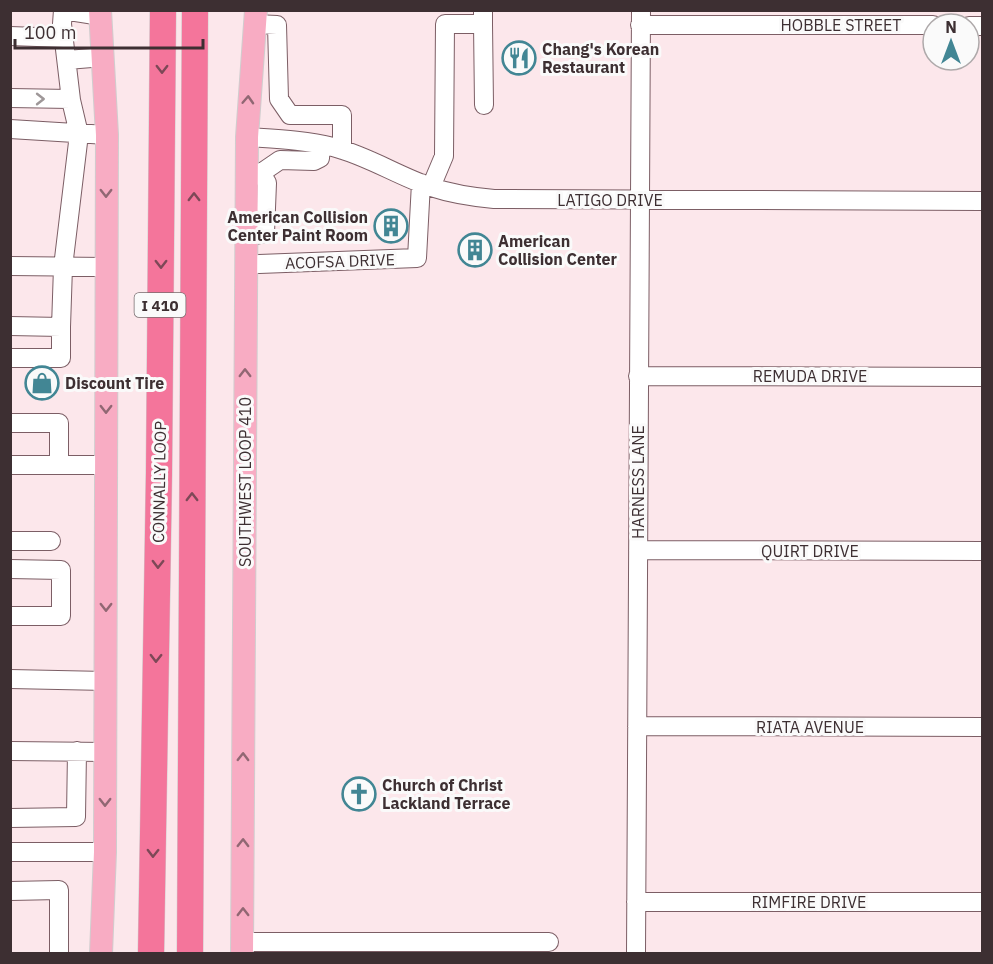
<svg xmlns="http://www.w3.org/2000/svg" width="993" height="964" viewBox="0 0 993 964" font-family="'IBM Plex Sans',sans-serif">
	<rect width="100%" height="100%" fill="#fce7eb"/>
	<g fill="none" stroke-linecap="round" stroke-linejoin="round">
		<defs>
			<path id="minor" d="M63,10L101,16
				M255,24L277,25L279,99L290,115H342V150
				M483,24L484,105
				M640,25H933
				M969,26H982
				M10,36L64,38
				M67,60L104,57
				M10,98L70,99
				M10,129L107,135
				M247,137C276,139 305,140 333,147C368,156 398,176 431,187C452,194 472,197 494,199L982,201
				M261,173L280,160L314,161L320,158L321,145
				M431,187L444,156L445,24H483V10
				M246,237L265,233L267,183L261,173L247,172
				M259,264L417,258L421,183
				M10,266L106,267
				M10,326L61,327L63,267L79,134L71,100L62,24L63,10
				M10,358H61V327
				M638,376L982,377
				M10,423H59V464
				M10,465H106
				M10,541H51
				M638,550L982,551
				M10,569L61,570V616H10
				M10,679L106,681
				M637,726L982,727
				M10,751L106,752
				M10,818L76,817L77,751
				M10,852H105
				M10,891L59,890V954
				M636,902H982
				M242,942H549
				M636,954L641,10"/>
			<path id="major" d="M100,10L107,135L105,852L101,954
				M242,954L247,137L256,10"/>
			<path id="highway" d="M151,954L159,473L163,10
				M190,954L195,10"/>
		</defs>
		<!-- minor casing -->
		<use href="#minor" stroke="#7c5e65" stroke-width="20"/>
		<!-- major casing -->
		<use href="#major" stroke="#d0cdce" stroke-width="24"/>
		<!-- highway casing -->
		<use href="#highway" stroke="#d0cdce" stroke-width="27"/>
		<!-- minor -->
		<use href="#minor" stroke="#fff" stroke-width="18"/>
		<!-- major -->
		<use href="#major" stroke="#f8acc3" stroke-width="22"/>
		<!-- highway -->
		<use href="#highway" stroke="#f4759b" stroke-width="26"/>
	</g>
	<!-- one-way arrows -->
	<defs><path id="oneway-chevron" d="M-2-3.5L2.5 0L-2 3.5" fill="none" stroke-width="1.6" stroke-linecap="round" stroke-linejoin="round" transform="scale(1.5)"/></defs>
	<g stroke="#7d4857">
		<use href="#oneway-chevron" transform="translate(162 69) rotate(90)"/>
		<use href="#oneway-chevron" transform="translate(194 197) rotate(-90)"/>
		<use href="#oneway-chevron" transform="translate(161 264) rotate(90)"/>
		<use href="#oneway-chevron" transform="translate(192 497) rotate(-90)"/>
		<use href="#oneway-chevron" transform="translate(158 564) rotate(91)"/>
		<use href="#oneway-chevron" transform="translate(156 658) rotate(91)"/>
		<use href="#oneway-chevron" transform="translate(153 853) rotate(91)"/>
	</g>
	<use stroke="#9e9798" href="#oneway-chevron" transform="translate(40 99)"/>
	<g stroke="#916773">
		<use href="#oneway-chevron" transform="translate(248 100) rotate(-87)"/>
		<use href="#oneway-chevron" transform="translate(106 193) rotate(90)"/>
		<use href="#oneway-chevron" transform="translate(245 373) rotate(-90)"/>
		<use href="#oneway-chevron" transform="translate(106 409) rotate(90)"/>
		<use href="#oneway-chevron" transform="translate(106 607) rotate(90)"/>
		<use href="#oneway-chevron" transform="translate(243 757) rotate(-89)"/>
		<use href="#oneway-chevron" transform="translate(105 802) rotate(90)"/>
		<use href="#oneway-chevron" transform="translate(243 843) rotate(-89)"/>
		<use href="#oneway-chevron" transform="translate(243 912) rotate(-90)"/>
	</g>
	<!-- icons -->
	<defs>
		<symbol id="restaurant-ring" viewBox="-11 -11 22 22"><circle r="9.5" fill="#fafafa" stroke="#428694" stroke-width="1.5"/><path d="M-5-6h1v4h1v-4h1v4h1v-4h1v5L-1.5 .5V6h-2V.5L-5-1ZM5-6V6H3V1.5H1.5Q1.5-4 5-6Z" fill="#428694"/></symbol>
		<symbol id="building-ring" viewBox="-11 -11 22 22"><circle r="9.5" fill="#fafafa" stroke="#428694" stroke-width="1.5"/><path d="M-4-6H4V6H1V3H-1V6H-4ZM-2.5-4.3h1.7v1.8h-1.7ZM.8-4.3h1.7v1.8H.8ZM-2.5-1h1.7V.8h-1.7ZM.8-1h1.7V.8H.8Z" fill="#428694"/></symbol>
		<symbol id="shop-ring" viewBox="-11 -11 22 22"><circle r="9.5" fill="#fafafa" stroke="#428694" stroke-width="1.5"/><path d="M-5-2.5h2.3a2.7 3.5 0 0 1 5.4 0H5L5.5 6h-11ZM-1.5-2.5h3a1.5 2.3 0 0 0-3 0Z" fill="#428694"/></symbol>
		<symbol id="church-ring" viewBox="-11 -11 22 22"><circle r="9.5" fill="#fafafa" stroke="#428694" stroke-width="1.5"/><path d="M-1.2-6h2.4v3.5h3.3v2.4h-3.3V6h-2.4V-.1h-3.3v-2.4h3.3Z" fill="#428694"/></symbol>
	</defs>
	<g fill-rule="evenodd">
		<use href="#restaurant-ring" x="500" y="39" width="38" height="38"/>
		<use href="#building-ring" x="372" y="207" width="38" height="38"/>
		<use href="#building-ring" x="456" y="231" width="38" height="38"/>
		<use href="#shop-ring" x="23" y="364" width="38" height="38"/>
		<use href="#church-ring" x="340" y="775" width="38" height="38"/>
	</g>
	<g text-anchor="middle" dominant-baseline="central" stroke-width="6" stroke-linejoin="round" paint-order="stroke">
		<!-- shield labels -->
		<rect fill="#fafafa" stroke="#766c6e" stroke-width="1.5" x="134.5" y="293" width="51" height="24" rx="4.5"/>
		<g font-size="15" font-weight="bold" fill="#3d2f32">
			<text x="160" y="305">I 410</text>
		</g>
		<!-- street labels -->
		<g font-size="16" fill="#3d2f32" stroke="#fafafa">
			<text x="841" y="25">HOBBLE STREET</text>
			<text x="610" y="200">LATIGO DRIVE</text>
			<text transform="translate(340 261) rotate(-2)">ACOFSA DRIVE</text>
			<text x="810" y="376">REMUDA DRIVE</text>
			<text transform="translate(159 482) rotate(-89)">CONNALLY LOOP</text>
			<text transform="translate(245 482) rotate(-90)">SOUTHWEST LOOP 410</text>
			<text transform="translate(638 482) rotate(-90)">HARNESS LANE</text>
			<text x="810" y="551">QUIRT DRIVE</text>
			<text x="810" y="727">RIATA AVENUE</text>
			<text x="809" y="902">RIMFIRE DRIVE</text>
		</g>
		<!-- poi labels -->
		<g font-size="16" font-weight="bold" fill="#3d2f32" stroke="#fafafa" text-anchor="start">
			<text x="542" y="49">Chang's Korean<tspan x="542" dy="18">Restaurant</tspan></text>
			<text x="368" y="217" text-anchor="end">American Collision<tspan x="368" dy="18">Center Paint Room</tspan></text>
			<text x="498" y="241">American<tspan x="498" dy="18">Collision Center</tspan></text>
			<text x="65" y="383">Discount Tire</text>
			<text x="382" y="785">Church of Christ<tspan x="382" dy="18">Lackland Terrace</tspan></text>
		</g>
	</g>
	<!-- border -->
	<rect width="993" height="964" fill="none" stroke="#3d2f32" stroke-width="24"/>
	<!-- north arrow -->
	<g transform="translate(951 42)"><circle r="28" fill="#fafafa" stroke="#aea9aa" stroke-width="1.5"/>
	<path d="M0-4.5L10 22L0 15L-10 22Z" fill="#428694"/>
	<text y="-9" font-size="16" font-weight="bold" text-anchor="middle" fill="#3d2f32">N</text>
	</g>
	<!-- scale -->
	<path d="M15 39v9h188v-9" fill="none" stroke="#3d2f32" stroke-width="3"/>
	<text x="24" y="39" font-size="18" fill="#3d2f32" stroke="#fafafa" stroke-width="4.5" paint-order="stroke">100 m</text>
</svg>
